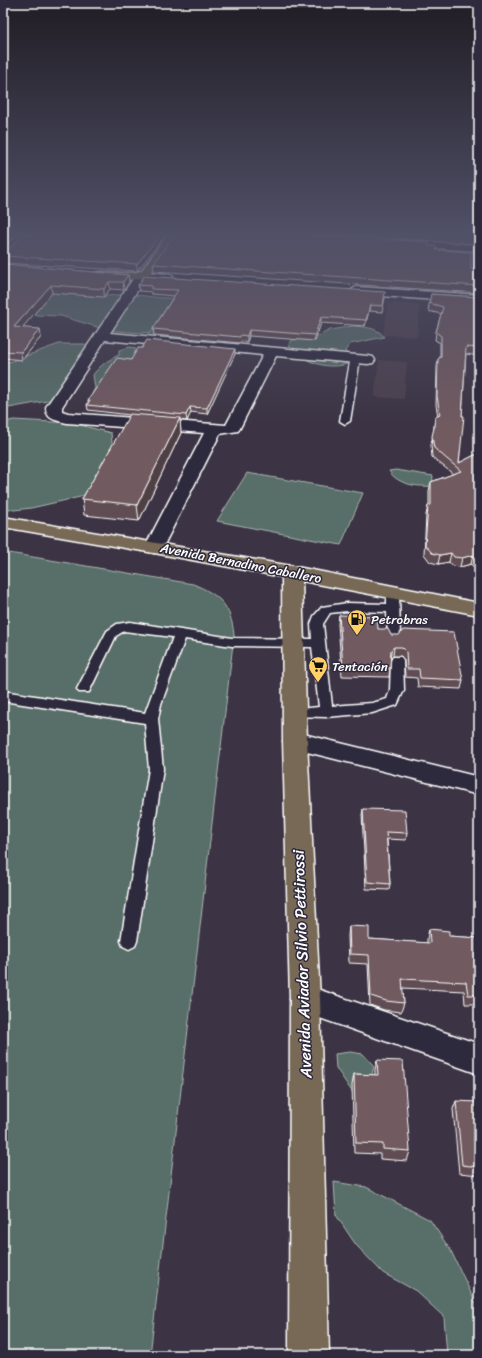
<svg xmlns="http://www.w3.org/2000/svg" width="482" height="1358" viewBox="0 0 482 1358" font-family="Sriracha,sans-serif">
	<rect width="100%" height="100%" fill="#3c3444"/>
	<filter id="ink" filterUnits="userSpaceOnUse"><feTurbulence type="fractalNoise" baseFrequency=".025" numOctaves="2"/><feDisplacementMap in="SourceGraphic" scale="8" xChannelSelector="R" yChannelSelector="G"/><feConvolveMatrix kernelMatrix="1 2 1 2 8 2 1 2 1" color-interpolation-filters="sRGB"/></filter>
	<g filter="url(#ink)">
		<!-- built -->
		<path fill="#4c3f4d" d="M388,303L420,305L417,337L383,335Z
			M379,360L407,362L404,399L374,397Z"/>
		<!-- green -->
		<path fill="#596e67" stroke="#acb6b3" d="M435,234H479V248L440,243L429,236Z
			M66,290L94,297L129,294L163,298H186L164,325L182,340H147L146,335L151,332L142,333L107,330L61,316L37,315L29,312L36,295Z
			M353,326C363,327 378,327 384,337L350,344L345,351L354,360C351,363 347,364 343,365C322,369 308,361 291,351L289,343L296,338H315L330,330Z
			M59,344H84L98,354L68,391L47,401L3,409V360L9,362Z
			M130,347L135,348V356L92,394L95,388L93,375C100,365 108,360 119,355V350Z
			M13,420L72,423L111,433L113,452L93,490L80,497L31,508L14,510L3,507V423Z
			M396,470L433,476L432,486C418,487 398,485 389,471Z
			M247,473L363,493L341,545L217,521Z
			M3,552L193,584C220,595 231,606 234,635L150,1355H3Z
			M350,1052L363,1054L374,1066L367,1095L353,1093L336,1068L335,1054Z
			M334,1182L366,1187L430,1220L451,1251L479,1310V1355H447L444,1317L416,1291L383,1273L356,1245L336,1215Z"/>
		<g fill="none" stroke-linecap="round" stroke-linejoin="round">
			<defs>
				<path id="lane" d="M351,356H357L359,365L350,421L345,424L340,421Z
					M393,588L399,592L400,639L398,642H390L388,639L387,612L347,611L330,613L323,624L332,706L372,703L387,699L390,690L391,660L393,657H401L403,660L404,690L397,705L372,713L326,717L289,716L287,713L289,710L319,707L312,647L232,646L185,639L161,704L158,719L163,769L137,941L135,946L129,949L123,946L121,941L149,769L145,723L3,701V691L145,713L173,637L124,631L116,636L89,692H79L77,689L107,631L117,624L130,622L232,638L312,639L311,624L314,616L322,607L347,603L387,604V592Z"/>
				<path id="street" d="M20,234H31L7,257L3,258V249Z
					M398,240L479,245V251L394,245L393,243L394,241Z
					M141,272L169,274L175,278L169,282L144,280L110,333L368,356L373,357L375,360L373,363L368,364L276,356L240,428L238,431L220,434L163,547L161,551L154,553L147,551L145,547L204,433L67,423C56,420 46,420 46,407L137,273ZM105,340L263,355L226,425L68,413L62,411V407Z
					M356,287L479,295V303L352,294L350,291Z
					M295,732L479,777V795L287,747L283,741L287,735Z
					M305,985L479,1044V1074L294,1009L290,999L294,989Z"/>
				<path id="primary" d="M168,234H178L150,274C140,281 100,285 92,275C98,267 129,278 142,270Z
					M3,517L292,566L479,603V615L302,581L307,741L320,999L329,1355H289L290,999L283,741L282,577L154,553L3,527Z"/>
			</defs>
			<!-- lane casing -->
			<use href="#lane" stroke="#fff" stroke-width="3"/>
			<!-- street casing -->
			<use href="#street" stroke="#fff" stroke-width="3"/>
			<!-- primary casing -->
			<use href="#primary" stroke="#fff" stroke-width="3"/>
			<!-- lane -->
			<use href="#lane" fill="#2f2a3d" fill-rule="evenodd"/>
			<!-- street -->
			<use href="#street" fill="#2f2a3d" fill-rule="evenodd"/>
			<!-- primary -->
			<use href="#primary" fill="#776954" fill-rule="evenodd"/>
		</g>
		<!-- wall -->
		<path fill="#614d53" stroke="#fff" d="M166,234L137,271L3,263V252Z
			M316,234H429L428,240Z
			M429,246L436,250L471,269L479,270V293L154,271L153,264Z
			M3,264L128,275L129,282L124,290L110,289L104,297L52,293L22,327L41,337L22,360L3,358Z
			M138,285L385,298L382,312L369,311L365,326L321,323L315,341L249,336L247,342L241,341L240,343L154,335L153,329L174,296L151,294V292L139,291Z
			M431,294L479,297V356L466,354L459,463L479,453V569H475L471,564L460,567L452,566L449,562L438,564L430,562L424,554L426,515L428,506L429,505V491L431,482L453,474L432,457L431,445L434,429V425L435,417L438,416L436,405L437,367L438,359L440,358V343L435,340L436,332L441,314L428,311Z
			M235,354L207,414L191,412L187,421L180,420L181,433L139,521L84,515L82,499L130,415L88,410L87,405L88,403V400L131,360Z
			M339,615L378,629L391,635L463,680L461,689L418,687L417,678L405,677L404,660L401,656H393L391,658L389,677L342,676L338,624Z
			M363,809L407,833L406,840L387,839L390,884L389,890L366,889L362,815Z
			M349,926L369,939L427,943V939L429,929L449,936L479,938V1004H465L464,991L402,988L404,1003L401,1012L384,1010L370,1005L368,964L349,963L348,936Z
			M377,1060L410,1151L407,1161L380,1159V1154L354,1153L352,1085L354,1074L375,1075V1070Z
			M456,1101L479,1115V1175L459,1173L453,1109Z"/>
		<!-- shaded-wall -->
		<path fill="#4f3f44" stroke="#fff" d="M9,234H18L3,247V239Z
			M161,234H166L137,271V264Z
			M128,275L129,282L124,290L123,282Z
			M109,282L110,289L104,297V289Z
			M51,285L52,293L16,335L14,327Z
			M370,305L369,311L365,326L366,320Z
			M321,317V323L315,341V335Z
			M40,329L41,337L22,360L21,352Z
			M249,330V336L247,342V336Z
			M235,349V354L207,414V408Z
			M190,407L191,412L187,421L186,415Z
			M180,418L181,433L139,521L137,505Z
			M451,553L449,562L438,564L440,555Z
			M473,555L471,564L460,567L462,558Z
			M394,647L393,656L390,659L391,650Z"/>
		<!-- building -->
		<path fill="#715a61" stroke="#fff" d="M3,234H9L3,239Z
			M25,234H161L137,264L3,256V252L6,251Z
			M175,234H282L429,242V246H436V250L471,252V269L479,270V286L153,264Z
			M3,264L128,275L123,282H109L104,289L51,285L14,327L40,329L21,352L3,351Z
			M144,276L385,292L383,306L370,305L366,320L321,317L315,335L249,330L247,336L241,335L240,337L153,329L178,290L151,289L152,286L138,285Z
			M431,294L479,297V348L466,347L462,416H464L459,463L479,453V560H477L473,555L462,558L454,557L451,553L440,555L432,553L425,545L428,506L431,505V482L461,471L434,448L432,436L435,424V417L440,415L437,396L438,359L441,357V336L436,332L443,307L429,303Z
			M147,340L235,349L207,408L190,407L186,415L87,405L90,400H88L117,358L131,360L138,348H142Z
			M130,414L180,418L137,505L82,499Z
			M339,615L377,616L378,629H388L391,635H399L403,630L454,632L463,680L420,678L419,669H407L406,651L402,647H394L391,650L390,668L343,667Z
			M363,809L405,810L407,833L386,832L390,884L367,882Z
			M349,926L369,927V939L430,943L429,929L449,931V936L479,938V995H468L466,982L402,979L404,1003L386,1001L371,996L369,955L350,954Z
			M377,1060L403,1061L410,1151L383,1149V1144L356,1143L354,1074L378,1075Z
			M456,1101L477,1102L478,1115H479V1167L462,1165Z"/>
	</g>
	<!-- sky -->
	<linearGradient id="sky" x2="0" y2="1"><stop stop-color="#211d25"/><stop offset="0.55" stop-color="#505067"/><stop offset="1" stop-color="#505067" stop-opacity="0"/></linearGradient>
	<rect width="482" height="424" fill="url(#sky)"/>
	<!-- icons -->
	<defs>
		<symbol id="fuel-pin" viewBox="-11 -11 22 30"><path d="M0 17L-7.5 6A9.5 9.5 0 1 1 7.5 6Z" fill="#ffd166" stroke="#2f2a3d"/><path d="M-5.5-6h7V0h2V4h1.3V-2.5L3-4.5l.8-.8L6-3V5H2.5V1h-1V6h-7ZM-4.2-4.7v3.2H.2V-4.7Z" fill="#111"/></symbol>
		<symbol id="supermarket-pin" viewBox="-11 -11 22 30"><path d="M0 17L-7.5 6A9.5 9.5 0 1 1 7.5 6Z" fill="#ffd166" stroke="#2f2a3d"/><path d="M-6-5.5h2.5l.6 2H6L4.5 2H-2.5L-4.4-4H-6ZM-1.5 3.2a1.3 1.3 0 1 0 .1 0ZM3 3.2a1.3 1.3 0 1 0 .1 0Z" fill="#111"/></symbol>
	</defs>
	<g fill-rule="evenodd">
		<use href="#fuel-pin" x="346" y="608" width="22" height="30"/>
		<use href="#supermarket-pin" x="307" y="655" width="22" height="30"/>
	</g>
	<g text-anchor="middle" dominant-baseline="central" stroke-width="3" stroke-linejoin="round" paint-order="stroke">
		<!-- street labels -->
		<g font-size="13" fill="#fff" stroke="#2f2a3d">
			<text transform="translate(241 563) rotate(11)">Avenida Bernadino Caballero</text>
		</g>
		<!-- poi labels -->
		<g font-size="13" fill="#fff" stroke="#2f2a3d" text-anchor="start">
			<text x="371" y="619">Petrobras</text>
			<text x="332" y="666">Tentación</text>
		</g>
		<!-- near-street labels -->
		<g font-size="16" fill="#fff" stroke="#2f2a3d">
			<text transform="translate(302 964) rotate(-92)">Avenida Aviador Silvio Pettirossi</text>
		</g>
	</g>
	<!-- margin -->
	<rect width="482" height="1358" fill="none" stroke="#2f2a3d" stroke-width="16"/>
	<rect x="8" y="8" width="466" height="1342" fill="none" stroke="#fff" stroke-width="1.5" filter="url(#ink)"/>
</svg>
